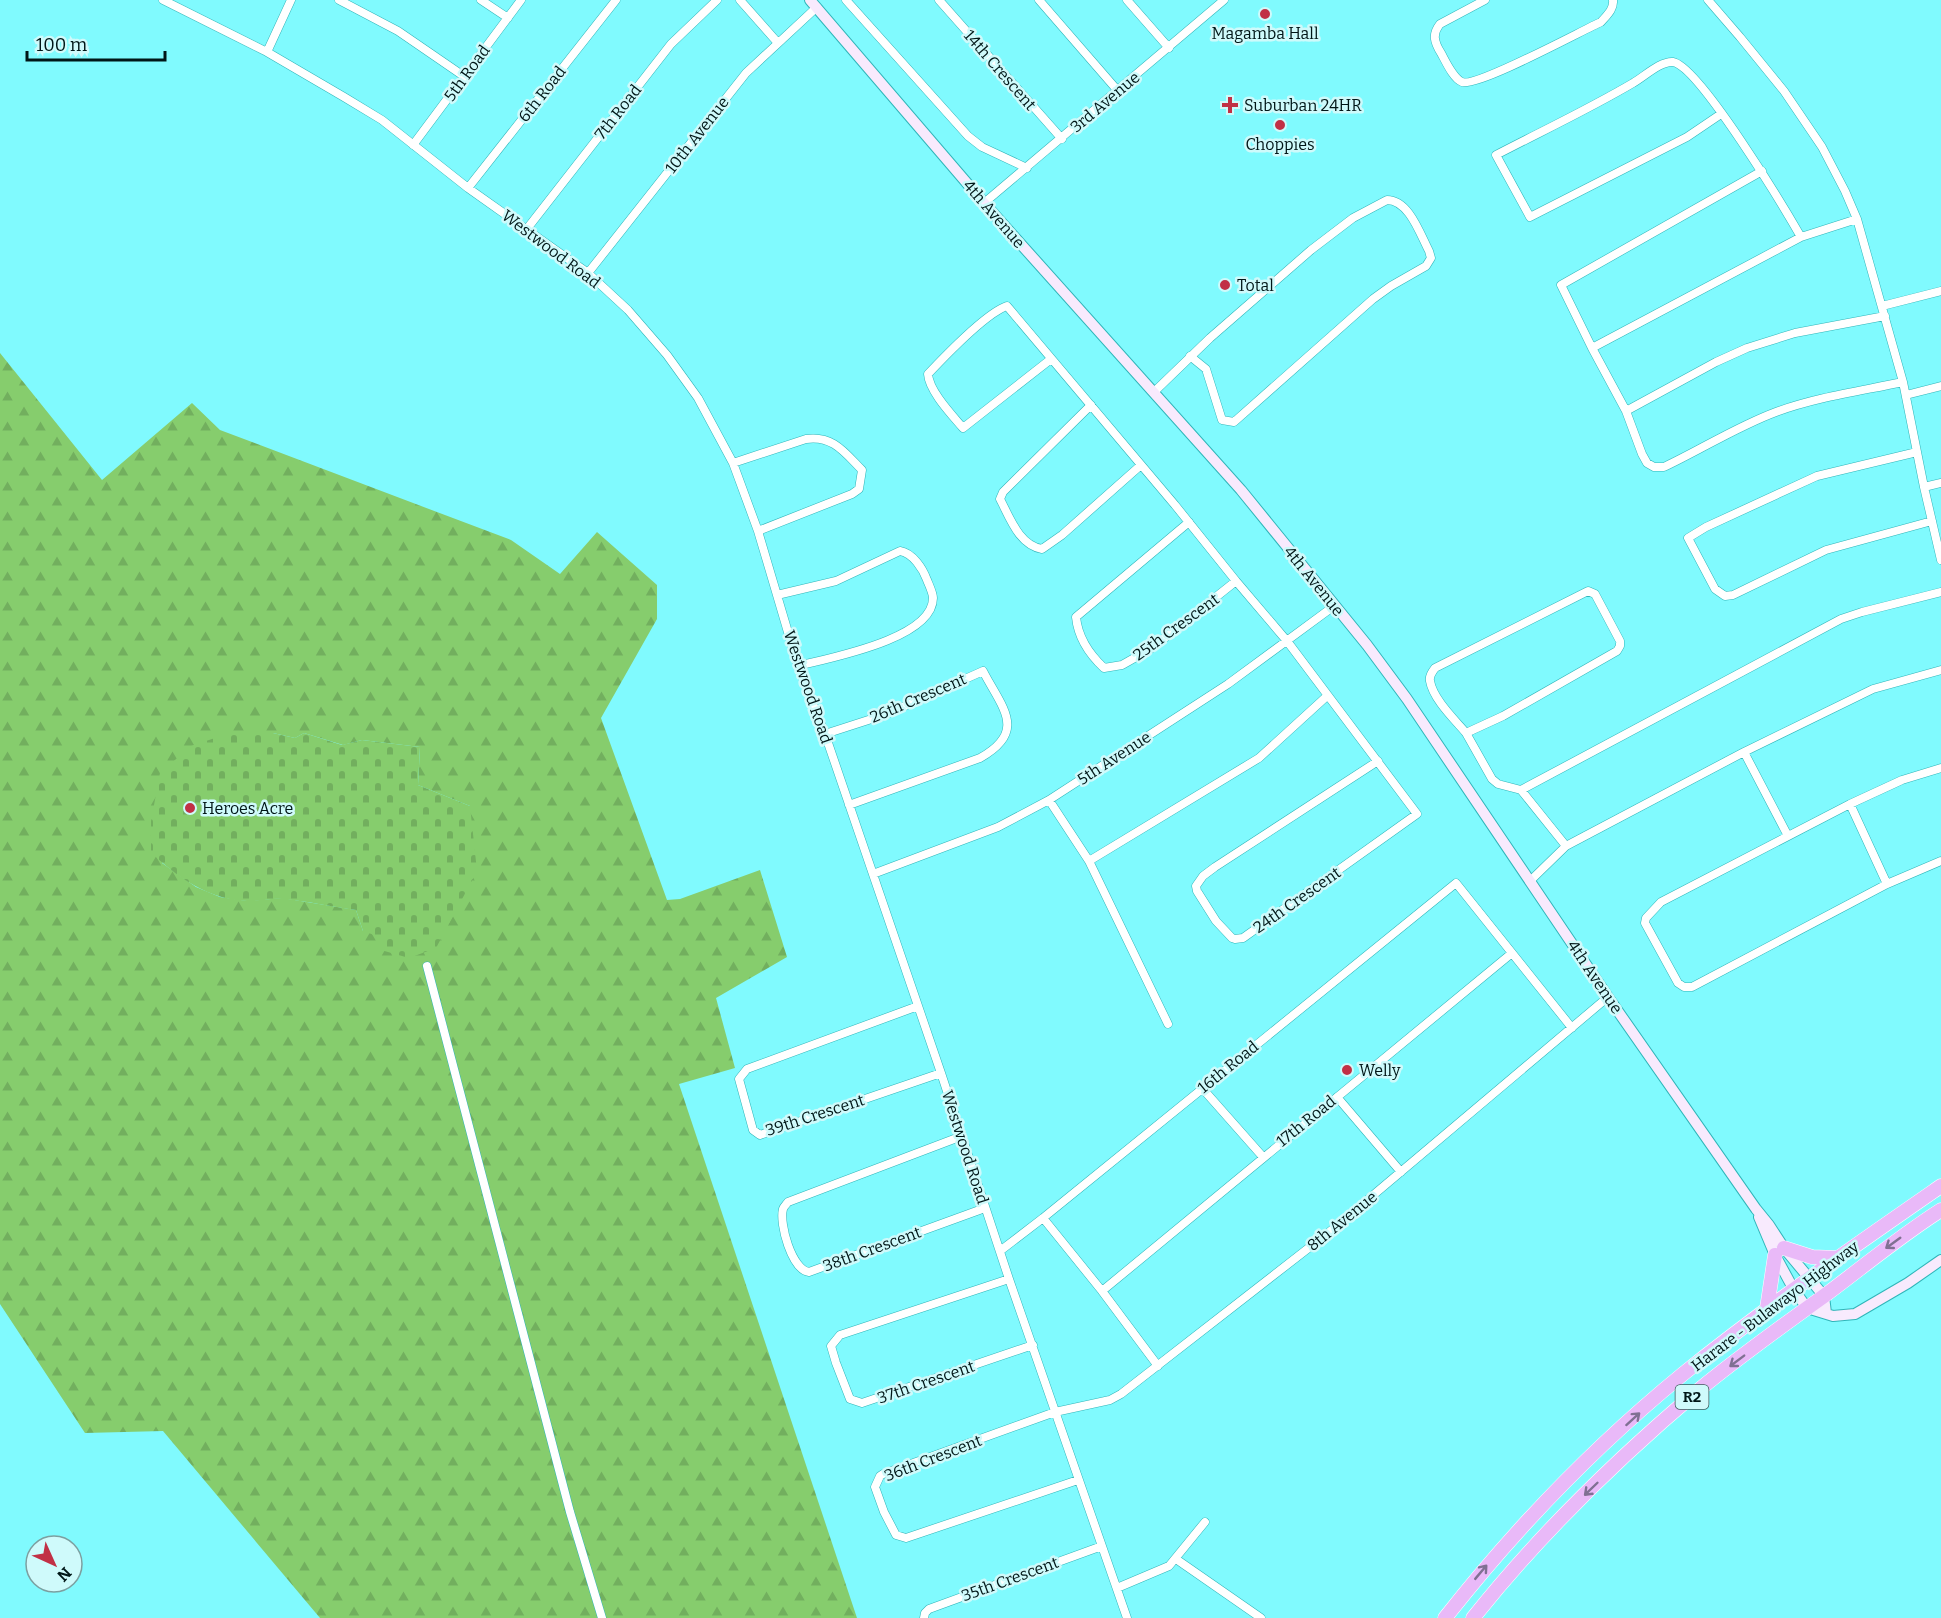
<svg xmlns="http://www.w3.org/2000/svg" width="1941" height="1618" viewBox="0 0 1941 1618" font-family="Bitter,serif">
	<defs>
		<pattern id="forest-firs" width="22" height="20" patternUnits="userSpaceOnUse" patternTransform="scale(1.5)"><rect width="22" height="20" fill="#86cd6d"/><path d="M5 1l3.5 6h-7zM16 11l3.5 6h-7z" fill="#72af5e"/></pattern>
		<pattern id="cemetery-stones" width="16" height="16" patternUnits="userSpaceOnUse" patternTransform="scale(1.5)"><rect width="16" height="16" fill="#86cd6d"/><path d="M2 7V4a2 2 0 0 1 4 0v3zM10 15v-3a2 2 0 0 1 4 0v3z" fill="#72af5e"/></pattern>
	</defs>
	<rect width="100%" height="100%" fill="#80fafe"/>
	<!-- forest -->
	<path fill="url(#forest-firs)" fill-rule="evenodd" d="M0,353L102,480L192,403L220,430L511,540L560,574L597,532L657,585V619L601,718L667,900L680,899L760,870L787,957L716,998L735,1068L679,1084L857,1618H320L163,1431L85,1433L0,1304ZM273,733L295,738L304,733L343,745L362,740L420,747L418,785L470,806L363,931L356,910L282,898L247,901L220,897L196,887L162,863Z"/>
	<!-- cemetery -->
	<path fill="url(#cemetery-stones)" d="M251,731L273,733L295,738L304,733L342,745L362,740L420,747L418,785L470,806L477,871L436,948L409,958L381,950L377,936L363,931L356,910C332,907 308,901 283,899C271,898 259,902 247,901C210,900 176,877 151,852V821L160,773L191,746L221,736Z"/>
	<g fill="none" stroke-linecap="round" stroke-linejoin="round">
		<defs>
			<path id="street" d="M163,0L267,52L344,97L382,120L468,188L588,273L628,310L667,355L698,398L733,463L758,531L798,666L825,734L941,1073L1009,1279L1127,1618
				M339,0L398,31L465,77
				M481,0L508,18
				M740,0L778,43
				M846,0L968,136L982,147L1027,168
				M939,0L1062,139
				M1039,0L1118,91
				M1127,0L1169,48
				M1485,0L1440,24C1432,34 1434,42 1441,53C1446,62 1453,78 1462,82C1476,88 1581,31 1601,22C1607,15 1614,9 1613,0
				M1708,0L1740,37L1784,91L1822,147L1845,191L1857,219L1903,382L1924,487L1941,560
				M267,52L291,0
				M1721,114L1687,137L1530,217L1496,155C1542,131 1589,109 1633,83C1644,77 1660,61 1673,62C1699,66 1785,209 1801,237
				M413,145L521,0
				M1762,171L1561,285L1592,348L1626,411L1642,454L1647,463L1654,467H1664C1702,449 1738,426 1776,412C1817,397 1861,391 1903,382
				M468,188L616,0
				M984,203L1224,0
				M526,230L671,44L717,0
				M588,273L746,73L817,7
				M1882,306L1941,291
				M1592,348L1801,237L1857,219
				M1051,359L963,428C952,415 929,391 928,374C945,356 986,313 1007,306L1175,505L1236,581L1287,641L1417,814L1243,938L1235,939L1232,938L1216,921L1197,891L1196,886L1203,876L1215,867L1378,761
				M1154,392L1210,338L1311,250L1353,218L1387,200C1409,200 1420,234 1429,251L1431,258L1426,266L1391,286L1373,299L1234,422L1222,420L1206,369L1190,356
				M1906,395L1941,386
				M1091,405L1003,492L1000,499C1010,518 1019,545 1042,549L1062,535L1141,465
				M1626,411L1716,362L1747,348L1795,333L1885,316
				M1917,452L1817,476L1706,527L1688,538L1715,589L1725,596L1733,595L1826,550L1932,521
				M733,463L806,439C833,435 845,453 862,470L859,489L852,494L758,531
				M1924,487L1941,483
				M1189,522L1076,617C1078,637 1089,654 1104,668L1122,665L1152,648L1236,581
				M777,595L836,581L900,551C913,553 923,569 927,580C929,585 933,593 933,598C933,639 829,658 798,666
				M1466,733C1455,720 1433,699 1430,681C1429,676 1432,672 1435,668L1588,591L1595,594L1620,641V646L1617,651L1503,716L1466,733L1492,779L1498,784L1521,790
				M825,734L887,714L983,671C1002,708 1028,731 980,758L849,805
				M1744,752L1788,836
				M1941,768L1902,780L1850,804L1661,902L1646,918L1645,923L1678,983L1684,987H1692L1887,884L1941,861
				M1049,800L1089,861
				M1850,804L1887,884
				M1566,846L1521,790L1841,619L1862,612L1941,592
				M873,874L998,827L1049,800L1228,684L1334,606
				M1530,881L1566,846L1744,752L1873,689L1941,670
				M427,966L570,1512L602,1618
				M918,1006L747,1069L739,1079L753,1130L760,1135L941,1073
				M1168,1024L1089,861L1259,758L1327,696
				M1202,1088L1263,1157
				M1337,1097L1401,1172
				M962,1136L788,1202C786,1205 784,1206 783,1209C779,1224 792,1270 809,1272L985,1208
				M1043,1218L1102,1291L1158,1366
				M1000,1251L1043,1218L1456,883L1572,1028
				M1009,1279L840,1335L831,1346L836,1363L850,1399L862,1403L1033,1345
				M1102,1291L1512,953
				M1078,1480L906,1538L896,1535L884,1512L875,1487L880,1476L883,1474L1055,1412L1110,1400L1121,1394L1333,1229L1608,997
				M1176,1559L1261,1618
				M1117,1588L1169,1566L1205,1522
				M924,1618L925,1613L929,1609L1102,1546"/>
			<path id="secondary" d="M810,0L984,203L1241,490L1367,645L1407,699L1608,997L1756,1209L1769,1225L1784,1248L1824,1296L1826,1313
				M1759,1217L1775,1255L1794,1290L1807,1308L1833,1316L1855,1314L1908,1283L1941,1260"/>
			<path id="highway" d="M1784,1248L1812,1257L1839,1258
				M1767,1308L1775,1255
				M1445,1618C1515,1529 1595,1446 1683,1374C1766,1307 1853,1247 1941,1186
				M1473,1618C1540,1534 1618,1458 1700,1389C1740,1356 1782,1326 1824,1296C1863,1267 1900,1236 1941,1210"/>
		</defs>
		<!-- street casing -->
		<use href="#street" stroke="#30b5b9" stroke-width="9"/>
		<!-- secondary casing -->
		<use href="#secondary" stroke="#30b5b9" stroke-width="12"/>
		<!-- highway casing -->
		<use href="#highway" stroke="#fff" stroke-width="15"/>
		<!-- street -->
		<use href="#street" stroke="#fff" stroke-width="8"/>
		<!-- secondary -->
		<use href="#secondary" stroke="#f8eafd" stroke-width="10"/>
		<!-- highway -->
		<use href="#highway" stroke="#e9b9f8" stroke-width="14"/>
	</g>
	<!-- one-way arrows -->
	<defs><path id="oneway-shaft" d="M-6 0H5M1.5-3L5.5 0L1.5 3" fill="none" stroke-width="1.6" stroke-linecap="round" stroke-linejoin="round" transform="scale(1.5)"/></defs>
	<g stroke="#807093">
		<use href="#oneway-shaft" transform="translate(1893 1243) rotate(144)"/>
		<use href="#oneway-shaft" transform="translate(1737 1361) rotate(143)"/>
		<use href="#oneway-shaft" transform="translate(1633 1419) rotate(-42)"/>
		<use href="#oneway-shaft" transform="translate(1591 1489) rotate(136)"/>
		<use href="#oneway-shaft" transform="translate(1481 1572) rotate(-50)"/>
	</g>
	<!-- markers -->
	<g fill="#c13045" stroke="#cffafb" stroke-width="2">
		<circle cx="1265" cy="14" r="6"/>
		<path d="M1227 96h6v6h6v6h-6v6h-6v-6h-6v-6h6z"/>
		<circle cx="1280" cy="125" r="6"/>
		<circle cx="1225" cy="285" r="6"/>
		<circle cx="190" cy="808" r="6"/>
		<circle cx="1347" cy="1070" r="6"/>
	</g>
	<g text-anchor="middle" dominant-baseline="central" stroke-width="5" stroke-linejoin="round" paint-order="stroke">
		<!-- shield labels -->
		<rect fill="#cffafb" stroke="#3e5a5b" stroke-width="1.5" x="1675.5" y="1385" width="33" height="24" rx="4.5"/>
		<g font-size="15" font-weight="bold" fill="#001617">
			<text x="1692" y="1397">R2</text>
		</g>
		<!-- poi labels -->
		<g font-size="16" fill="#001617" stroke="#cffafb" text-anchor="start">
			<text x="1265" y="33" text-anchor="middle">Magamba Hall</text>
			<text x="1244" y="105">Suburban 24HR</text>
			<text x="1280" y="144" text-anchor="middle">Choppies</text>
			<text x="1237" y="285">Total</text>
			<text x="202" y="808">Heroes Acre</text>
			<text x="1359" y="1070">Welly</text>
		</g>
		<!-- street labels -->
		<g font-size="16" fill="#001617" stroke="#cffafb">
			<text transform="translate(1000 70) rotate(49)">14th Crescent</text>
			<text transform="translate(467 73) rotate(-54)">5th Road</text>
			<text transform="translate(542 94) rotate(-52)">6th Road</text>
			<text transform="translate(1105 102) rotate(-40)">3rd Avenue</text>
			<text transform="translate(618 112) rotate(-52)">7th Road</text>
			<text transform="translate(697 135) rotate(-52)">10th Avenue</text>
			<text transform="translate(994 214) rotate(49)">4th Avenue</text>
			<text transform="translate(551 249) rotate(37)">Westwood Road</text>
			<text transform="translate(1314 581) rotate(51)">4th Avenue</text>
			<text transform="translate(1176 627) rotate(-36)">25th Crescent</text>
			<text transform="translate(808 687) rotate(71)">Westwood Road</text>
			<text transform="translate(918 698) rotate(-23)">26th Crescent</text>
			<text transform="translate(1114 758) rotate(-33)">5th Avenue</text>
			<text transform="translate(1297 900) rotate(-35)">24th Crescent</text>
			<text transform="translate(1595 977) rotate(56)">4th Avenue</text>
			<text transform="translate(1228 1067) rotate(-39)">16th Road</text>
			<text transform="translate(815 1115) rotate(-18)">39th Crescent</text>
			<text transform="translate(1306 1121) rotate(-39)">17th Road</text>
			<text transform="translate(965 1147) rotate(72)">Westwood Road</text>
			<text transform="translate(1342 1221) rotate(-39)">8th Avenue</text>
			<text transform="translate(872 1249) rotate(-20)">38th Crescent</text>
			<text transform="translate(1775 1306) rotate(-37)">Harare - Bulawayo Highway</text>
			<text transform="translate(926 1382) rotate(-19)">37th Crescent</text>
			<text transform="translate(933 1458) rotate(-21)">36th Crescent</text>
			<text transform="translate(1010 1579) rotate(-20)">35th Crescent</text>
		</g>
	</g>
	<!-- north arrow -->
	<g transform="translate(54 1564) rotate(135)"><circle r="28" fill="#cffafb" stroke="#7c9fa0" stroke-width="1.5"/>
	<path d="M0-4.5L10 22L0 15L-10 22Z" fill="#c13045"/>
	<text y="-9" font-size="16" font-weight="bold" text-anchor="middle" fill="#001617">N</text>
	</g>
	<!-- scale -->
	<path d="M27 51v9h138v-9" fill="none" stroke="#001617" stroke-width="3"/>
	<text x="36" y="51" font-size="18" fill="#001617" stroke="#cffafb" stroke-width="4.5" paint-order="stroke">100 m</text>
</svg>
